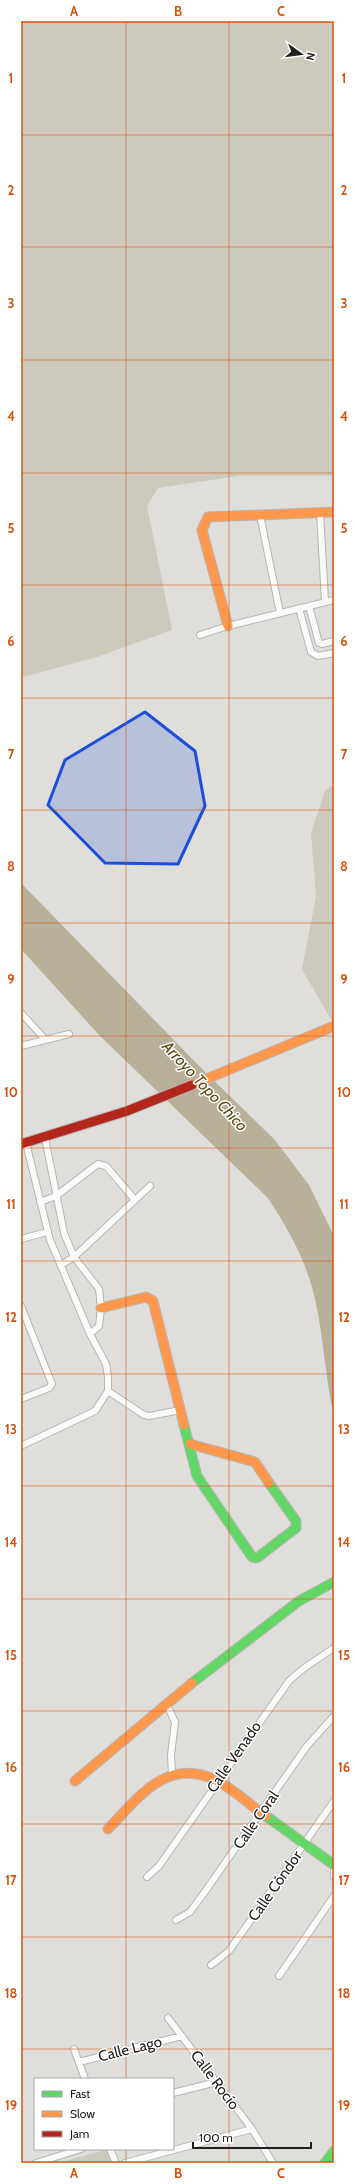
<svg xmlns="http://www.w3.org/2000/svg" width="355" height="2184" viewBox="0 0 355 2184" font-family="Cabin,sans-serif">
	<rect width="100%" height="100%" fill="#dfdedb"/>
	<!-- green -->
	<path fill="#cec9bd" d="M21,21H334V476H238L158,488L147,506L172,630L97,657L23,677H21Z
		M334,784V1025L302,969L316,896L311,833L325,791Z
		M108,2149L114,2163L62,2162Z"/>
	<!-- water -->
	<path fill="#b8b099" d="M21,883L205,1072L275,1140L309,1185L334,1236V1417C325,1378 324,1338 315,1299C307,1262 288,1228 267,1197L99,1035L21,949Z"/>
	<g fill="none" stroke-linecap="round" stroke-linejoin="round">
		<defs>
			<path id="street" d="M320,513L325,601
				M260,515L280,613
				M309,606L319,643L322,644L334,641
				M299,608L311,652L318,656L334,653
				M200,635L228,626L334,600
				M21,1013L45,1039
				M21,1046L69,1034
				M45,1138L64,1233L74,1257L99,1289L101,1308L99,1326L90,1334
				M40,1202L56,1196L98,1164L106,1166L135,1200
				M21,1239L47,1232
				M61,1265L74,1257L150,1186
				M21,1306L52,1384L49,1388L21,1399
				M108,1391L144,1415L149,1416L181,1410
				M21,1446L95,1411L108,1391V1377L106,1364L90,1334L50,1240L26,1143
				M166,1703L175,1722L171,1755L172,1774
				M334,1871V1877
				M147,1877L159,1866L289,1681L304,1668L334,1648
				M176,1920L190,1912L204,1893L307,1746L334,1716
				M211,1965L229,1951L334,1801
				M279,1976L334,1896
				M168,2018L252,2129L273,2163
				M74,2049L85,2079
				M79,2062L182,2036
				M173,2093L217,2082
				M110,2149L116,2163
				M36,2163L81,2149
				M125,2163L252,2129"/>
			<path id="fast" d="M184,1425L197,1476L252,1557L257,1558L296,1528V1521L269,1483
				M192,1683L299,1601L334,1582
				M266,1816L334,1865
				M325,2163L334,2151"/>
			<path id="slow" d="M228,626L202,530L208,517L334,512
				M192,1085L334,1026
				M101,1308L146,1297L153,1301L184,1425
				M190,1444L255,1462L269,1483
				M75,1781L192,1683
				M108,1829C139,1797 166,1757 216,1780C233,1789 250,1805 266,1816"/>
			<path id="jam" d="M21,1144L127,1111L192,1085"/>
		</defs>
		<!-- street casing -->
		<use href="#street" stroke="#b7b6b4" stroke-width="8"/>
		<!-- fast casing -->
		<use href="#fast" stroke="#b7b6b4" stroke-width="11"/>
		<!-- slow casing -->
		<use href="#slow" stroke="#b7b6b4" stroke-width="11"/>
		<!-- jam casing -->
		<use href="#jam" stroke="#b7b6b4" stroke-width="11"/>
		<!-- street -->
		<use href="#street" stroke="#fafafa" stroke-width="6"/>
		<!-- fast -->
		<use href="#fast" stroke="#63d668" stroke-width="9"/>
		<!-- slow -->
		<use href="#slow" stroke="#ff974d" stroke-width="9"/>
		<!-- jam -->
		<use href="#jam" stroke="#b3261e" stroke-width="9"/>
	</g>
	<!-- marked area -->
	<path fill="#1d4ed8" fill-opacity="0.2" stroke="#1d4ed8" stroke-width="3" stroke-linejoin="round" d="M145,712L195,751L205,806L178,864L105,863L48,805L65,760Z"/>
	<!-- grid -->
	<path fill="none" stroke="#d4530e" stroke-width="1" stroke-opacity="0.55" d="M126,21V2079M229,21V2163M21,135H334M21,247H334M21,360H334M21,473H334M21,585H334M21,698H334M21,810H334M21,923H334M21,1036H334M21,1148H334M21,1261H334M21,1374H334M21,1486H334M21,1599H334M21,1711H334M21,1824H334M21,1937H334M21,2049H334M126,2149V2163"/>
	<g text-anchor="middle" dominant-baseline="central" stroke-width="3" stroke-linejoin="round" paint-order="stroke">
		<!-- street labels -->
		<g font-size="15" fill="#21201e" stroke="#fff">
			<text transform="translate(234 1757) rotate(-55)">Calle Venado</text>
			<text transform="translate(256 1820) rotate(-55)">Calle Coral</text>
			<text transform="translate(275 1886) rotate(-55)">Calle Cóndor</text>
			<text transform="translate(130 2049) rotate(-14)">Calle Lago</text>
			<text transform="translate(215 2080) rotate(53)">Calle Rocío</text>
		</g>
		<!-- water labels -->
		<g font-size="16" font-style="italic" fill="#5c4a13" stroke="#fff">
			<text transform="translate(205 1086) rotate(47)">Arroyo Topo Chico</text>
		</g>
	</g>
	<!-- border -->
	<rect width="355" height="2184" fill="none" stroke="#ffffff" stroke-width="44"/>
	<!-- legend -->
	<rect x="34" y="2078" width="140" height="72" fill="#ffffff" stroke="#a6a6a5"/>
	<rect x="42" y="2091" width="20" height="6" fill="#63d668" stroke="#a6a6a5"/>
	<text x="70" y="2098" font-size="12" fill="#21201e">Fast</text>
	<rect x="42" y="2111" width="20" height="6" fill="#ff974d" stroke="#a6a6a5"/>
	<text x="70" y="2118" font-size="12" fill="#21201e">Slow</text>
	<rect x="42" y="2131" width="20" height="6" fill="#b3261e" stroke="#a6a6a5"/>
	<text x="70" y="2138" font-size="12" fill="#21201e">Jam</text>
	<!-- north arrow -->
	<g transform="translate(301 54) rotate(104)" stroke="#ffffff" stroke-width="3" paint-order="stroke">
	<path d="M0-3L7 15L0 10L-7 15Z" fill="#21201e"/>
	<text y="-6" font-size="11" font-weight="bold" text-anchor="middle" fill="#21201e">N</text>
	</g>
	<!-- scale -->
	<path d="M193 2142v6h118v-6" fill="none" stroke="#21201e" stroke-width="2"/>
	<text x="199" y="2142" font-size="12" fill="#21201e" stroke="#ffffff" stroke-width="3" paint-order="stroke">100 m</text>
	<rect x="22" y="22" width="311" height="2140" fill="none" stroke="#d4530e" stroke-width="1.5"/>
	<g font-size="13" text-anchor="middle" font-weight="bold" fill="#d4530e">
		<text x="74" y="16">A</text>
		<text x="178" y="16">B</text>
		<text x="281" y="16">C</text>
		<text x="11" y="83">1</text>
		<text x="344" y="83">1</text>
		<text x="11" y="195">2</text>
		<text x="344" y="195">2</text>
		<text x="11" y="308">3</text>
		<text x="344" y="308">3</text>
		<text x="11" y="421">4</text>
		<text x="344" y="421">4</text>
		<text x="11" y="533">5</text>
		<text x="344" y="533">5</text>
		<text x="11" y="646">6</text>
		<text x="344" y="646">6</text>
		<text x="11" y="759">7</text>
		<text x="344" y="759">7</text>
		<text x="11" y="871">8</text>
		<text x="344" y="871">8</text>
		<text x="11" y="984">9</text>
		<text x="344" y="984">9</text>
		<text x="11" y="1097">10</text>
		<text x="344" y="1097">10</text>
		<text x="11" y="1209">11</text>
		<text x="344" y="1209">11</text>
		<text x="11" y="1322">12</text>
		<text x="344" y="1322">12</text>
		<text x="11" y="1434">13</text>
		<text x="344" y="1434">13</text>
		<text x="11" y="1547">14</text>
		<text x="344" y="1547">14</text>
		<text x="11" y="1660">15</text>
		<text x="344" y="1660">15</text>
		<text x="11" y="1772">16</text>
		<text x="344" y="1772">16</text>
		<text x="11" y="1885">17</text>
		<text x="344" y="1885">17</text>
		<text x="11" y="1998">18</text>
		<text x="344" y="1998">18</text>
		<text x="11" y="2110">19</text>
		<text x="344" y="2110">19</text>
		<text x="74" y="2178">A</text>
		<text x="178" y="2178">B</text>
		<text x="281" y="2178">C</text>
	</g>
</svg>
